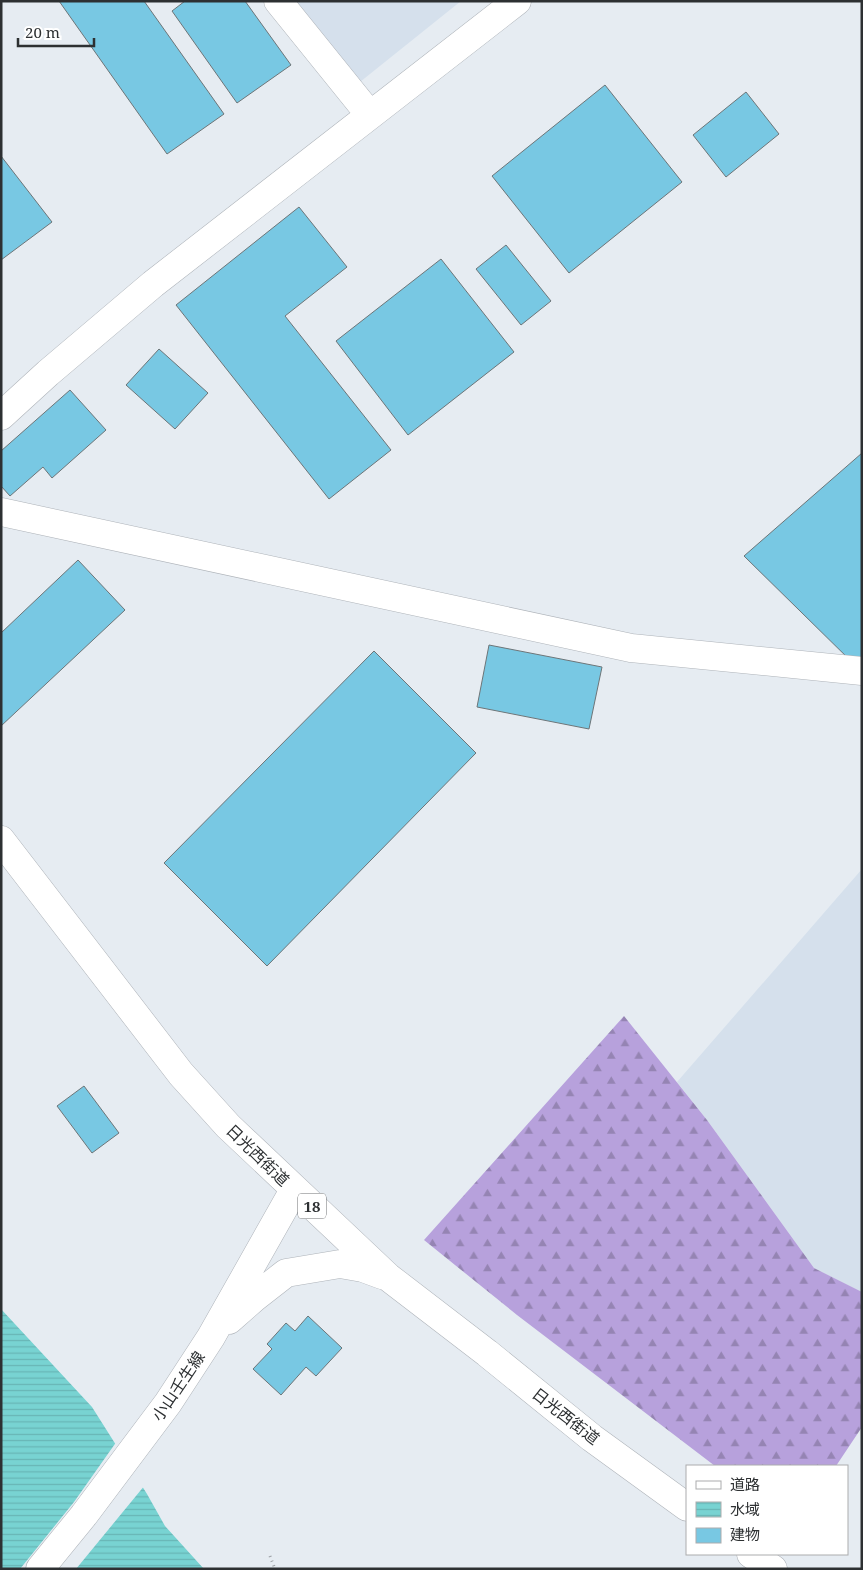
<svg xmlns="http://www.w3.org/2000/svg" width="863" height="1570" viewBox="0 0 863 1570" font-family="'Noto Serif','Noto Sans JP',serif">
	<defs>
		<pattern id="forest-firs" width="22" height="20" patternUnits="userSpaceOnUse" patternTransform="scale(1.25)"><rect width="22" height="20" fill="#b7a1dc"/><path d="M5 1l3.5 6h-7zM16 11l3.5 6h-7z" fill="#9584b3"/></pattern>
		<pattern id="water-rules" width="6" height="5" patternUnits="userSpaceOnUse" patternTransform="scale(1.25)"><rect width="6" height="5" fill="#78d3d2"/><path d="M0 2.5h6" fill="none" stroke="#68b5b5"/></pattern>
	</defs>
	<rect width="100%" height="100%" fill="#e6ecf2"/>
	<!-- built -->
	<path fill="#d5e0ec" d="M288,1H461L350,90Z
		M862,869V1292L814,1268L707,1120L677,1082Z"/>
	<!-- forest -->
	<path fill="url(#forest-firs)" d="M624,1016L707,1120L814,1268L862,1292V1427L836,1466H715L517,1315L424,1240Z"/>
	<!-- water -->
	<path fill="url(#water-rules)" d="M1,1309L92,1407L147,1494L165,1526L204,1569H1Z"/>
	<!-- pier -->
	<path fill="#e6ecf2" d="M117,1441L145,1485L76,1569H20L74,1502Z"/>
	<!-- building -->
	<path fill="#78c8e3" stroke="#6d7578" d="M59,1H144L224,114L167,154Z
		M185,1H245L291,65L237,103L172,11Z
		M605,85L682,182L569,273L492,176Z
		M746,92L779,134L726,177L693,135Z
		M1,156L52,222L1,260Z
		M299,207L347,267L285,316L391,450L329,499L176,305Z
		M506,245L551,301L521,325L476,269Z
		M441,259L514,352L408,435L336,341Z
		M159,349L208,393L175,429L126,385Z
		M70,390L106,430L52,478L43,467L10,496L1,486V451Z
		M862,453V662L856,666L744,556Z
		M78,560L125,610L1,726V633Z
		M489,645L602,667L589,729L477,707Z
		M374,651L476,753L267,966L164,863Z
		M84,1086L119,1133L92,1153L57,1106Z
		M308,1316L342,1348L316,1376L306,1367L281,1395L253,1369L272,1349L267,1344L286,1323L295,1331Z"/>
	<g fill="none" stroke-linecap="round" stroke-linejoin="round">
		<defs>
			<path id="minor" d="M278,1L370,115
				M1,416L48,373L153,284L517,1
				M1,512L631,648L862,671"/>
			<path id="major" d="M1,840L181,1074L228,1126L388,1277L487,1353L592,1438L687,1507
				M229,1320L254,1298L286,1273L340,1264L363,1268L382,1275
				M751,1554L773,1569
				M40,1569L84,1515L168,1403L211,1337L294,1190"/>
		</defs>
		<!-- minor casing -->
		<use href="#minor" stroke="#aeb3b9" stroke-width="29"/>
		<!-- major casing -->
		<use href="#major" stroke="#aeb3b9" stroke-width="29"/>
		<!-- path -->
		<path stroke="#9da2a6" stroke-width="3" stroke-dasharray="1 4" stroke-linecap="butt" d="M270,1556L275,1569"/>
		<!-- minor -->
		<use href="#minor" stroke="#fff" stroke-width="28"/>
		<!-- major -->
		<use href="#major" stroke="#fff" stroke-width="28"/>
	</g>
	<g text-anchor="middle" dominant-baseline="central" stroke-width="4" stroke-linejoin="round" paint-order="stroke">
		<!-- shield labels -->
		<rect fill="#fff" stroke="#6c6e70" stroke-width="1" x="298" y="1193.5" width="28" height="25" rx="4"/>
		<g font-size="15" font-weight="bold" fill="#2d3032">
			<text x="312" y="1206">18</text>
		</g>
		<!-- street labels -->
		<g font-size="16" fill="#2d3032" stroke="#fff">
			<text transform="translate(258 1155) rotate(44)">日光西街道</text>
			<text transform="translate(178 1386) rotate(-56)">小山壬生線</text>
			<text transform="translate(566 1416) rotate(38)">日光西街道</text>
		</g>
	</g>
	<!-- border -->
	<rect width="863" height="1570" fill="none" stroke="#2d3032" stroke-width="5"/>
	<!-- legend -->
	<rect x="686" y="1465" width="162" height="90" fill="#ffffff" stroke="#abacad"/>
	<rect x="696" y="1481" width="25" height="8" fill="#ffffff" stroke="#abacad"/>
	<text x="730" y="1490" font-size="15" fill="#2d3032">道路</text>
	<rect x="696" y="1502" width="25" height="15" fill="url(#water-rules)" stroke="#abacad"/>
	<text x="730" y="1515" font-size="15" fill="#2d3032">水域</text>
	<rect x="696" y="1528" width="25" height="15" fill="#78c8e3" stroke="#abacad"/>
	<text x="730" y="1540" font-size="15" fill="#2d3032">建物</text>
	<!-- scale -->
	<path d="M18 38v8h76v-8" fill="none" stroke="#2d3032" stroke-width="2.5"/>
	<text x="25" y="38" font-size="15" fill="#2d3032" stroke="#ffffff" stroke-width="4" paint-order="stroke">20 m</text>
</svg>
